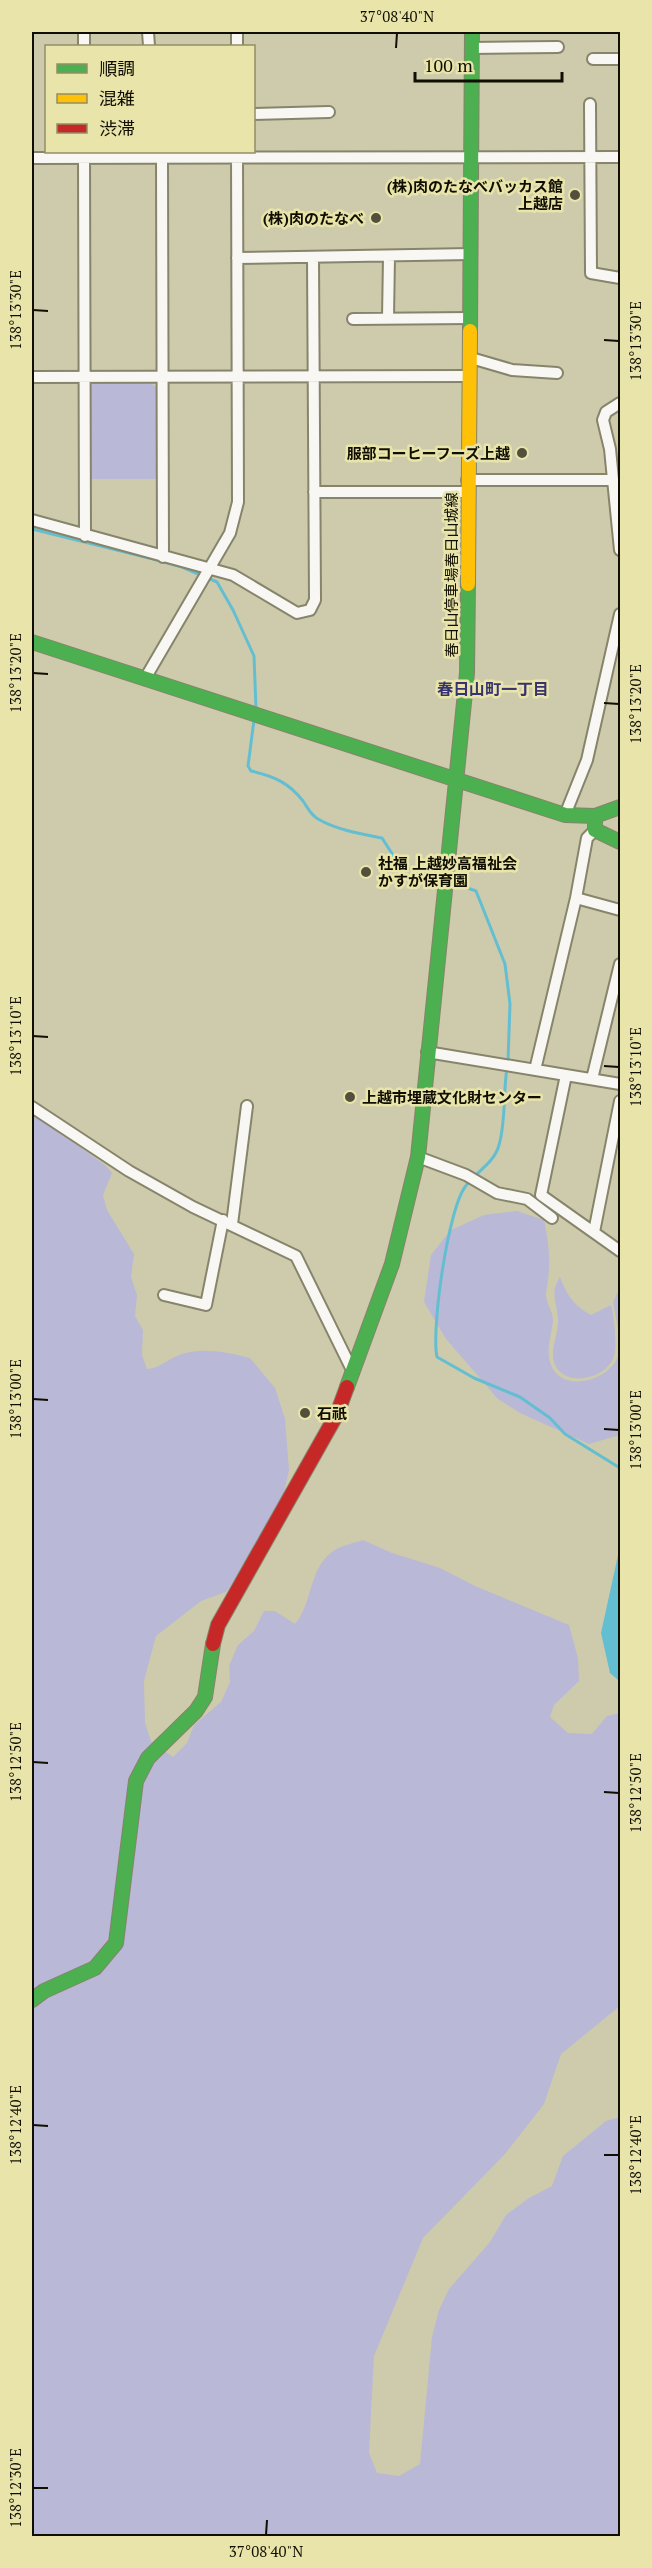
<svg xmlns="http://www.w3.org/2000/svg" width="652" height="2568" viewBox="0 0 652 2568" font-family="'PT Serif','Noto Sans JP',serif">
	<rect width="100%" height="100%" fill="#cecbac"/>
	<!-- green -->
	<path fill="#b9b8d7" d="M94,382H149L157,388V479H88L89,389Z
		M32,1113L105,1165L112,1173L103,1195L107,1210L134,1254L131,1277L137,1295L135,1316L143,1330L142,1355L147,1369C157,1368 160,1365 169,1360C194,1345 223,1351 250,1358L275,1388L285,1419L289,1470L283,1497L250,1558L226,1592L201,1601L156,1636L144,1681L145,1723L151,1741L173,1757L187,1743L194,1725L221,1702L230,1682L229,1666L238,1645L254,1631L264,1611H275L295,1624C313,1603 308,1570 332,1552C339,1546 354,1543 363,1540L392,1553L440,1568L475,1586L569,1625L578,1658L579,1681L554,1705L550,1717L568,1733L592,1734L607,1716L620,1713V2006L561,2054L544,2104L505,2154L423,2238L374,2356L369,2453L377,2473L399,2476L420,2464L432,2337L439,2310L449,2289L490,2242L506,2215L529,2198L552,2186L563,2156L606,2121L620,2117V2536H32Z
		M517,1211L544,1220C550,1250 551,1263 546,1293C545,1302 553,1311 553,1320C552,1334 546,1348 550,1362C558,1391 598,1384 614,1364C617,1360 619,1352 620,1347V1435L589,1444L520,1413L498,1399L446,1339L424,1302L431,1255L451,1230L484,1215Z
		M560,1277C566,1294 575,1307 591,1315L611,1305C614,1317 618,1349 613,1359C602,1382 558,1388 553,1358C552,1345 558,1334 558,1321C558,1305 549,1293 560,1277Z
		M620,1287V1340L613,1302Z"/>
	<!-- water -->
	<path fill="#64bed1" d="M620,1546V1679L618,1680L610,1673L601,1633Z"/>
	<g fill="none" stroke-linecap="round" stroke-linejoin="round">
		<!-- stream -->
		<path stroke="#64bed1" stroke-width="3" d="M32,529L153,559L182,567L217,582L233,610L254,656L256,708
			M254,720L248,766L251,771C274,776 289,783 303,801C308,808 310,814 318,819C337,830 361,834 382,838L400,866L441,879
			M451,882L476,891L505,964L510,1004L508,1061
			M507,1068C503,1093 506,1121 499,1145C494,1164 475,1172 465,1187C448,1210 431,1329 437,1357L474,1378L520,1397L550,1418L565,1434L620,1468"/>
		<defs>
			<path id="street" d="M84,32V46
				M148,32L149,46
				M237,32V46
				M471,48L558,47
				M593,59H620
				M590,104L591,273L620,278
				M254,114L329,112
				M84,152L85,536
				M32,158L620,157
				M162,158L163,557
				M237,258L471,254
				M388,318L389,257
				M353,319L471,318
				M471,358L512,370L557,373
				M32,377L470,376
				M620,403L606,412L603,420L610,449L620,550
				M467,480H613
				M314,492H467
				M32,520L233,575L297,613L310,610L315,600L313,258
				M146,677L230,533L238,502L237,152
				M565,815L587,760L620,614
				M576,898L620,910
				M427,1052L620,1084
				M535,1070L576,898L587,838L595,830
				M566,1075L541,1195L620,1251
				M592,1079L620,964
				M32,1107L129,1171L193,1207L296,1256L353,1372
				M418,1157L466,1175L497,1193L527,1199L552,1218
				M232,1224L247,1106
				M594,1232L620,1101
				M164,1295L206,1305L223,1220"/>
			<path id="fast" d="M470,331L472,32
				M32,642L565,815L595,816L620,807
				M595,816V830L620,842
				M347,1387L392,1264L418,1157L467,673L468,584
				M32,2000L44,1991L95,1968L116,1943L136,1781L148,1758L196,1711L205,1697L213,1644"/>
			<path id="slow" d="M468,584L470,331"/>
			<path id="jam" d="M213,1644L218,1625L337,1414L347,1387"/>
		</defs>
		<!-- street casing -->
		<use href="#street" stroke="#86846b" stroke-width="14"/>
		<!-- fast casing -->
		<use href="#fast" stroke="#86846b" stroke-width="16"/>
		<!-- slow casing -->
		<use href="#slow" stroke="#86846b" stroke-width="16"/>
		<!-- jam casing -->
		<use href="#jam" stroke="#86846b" stroke-width="16"/>
		<!-- street -->
		<use href="#street" stroke="#f8f7f3" stroke-width="10"/>
		<!-- fast -->
		<use href="#fast" stroke="#4caf50" stroke-width="14"/>
		<!-- slow -->
		<use href="#slow" stroke="#ffc107" stroke-width="14"/>
		<!-- jam -->
		<use href="#jam" stroke="#c62828" stroke-width="14"/>
	</g>
	<!-- ticks -->
	<path fill="none" stroke="#100e00" stroke-width="2" d="M396,48L397,33M33,310L48,311M604,340L619,341M33,673L48,674M604,703L619,704M33,1036L48,1037M604,1066L619,1067M33,1399L48,1400M604,1429L619,1430M33,1762L48,1763M604,1792L619,1793M33,2125L48,2126M604,2155H619M33,2488H48M266,2535L267,2520"/>
	<!-- markers -->
	<g fill="#52503c" stroke="#e9e4aa" stroke-width="2">
		<circle cx="575" cy="195" r="6"/>
		<circle cx="376" cy="218" r="6"/>
		<circle cx="522" cy="453" r="6"/>
		<circle cx="366" cy="872" r="6"/>
		<circle cx="350" cy="1097" r="6"/>
		<circle cx="305" cy="1413" r="6"/>
	</g>
	<g text-anchor="middle" dominant-baseline="central" stroke-width="5" stroke-linejoin="round" paint-order="stroke">
		<!-- poi labels -->
		<g font-size="15" font-weight="bold" fill="#100e00" stroke="#e9e4aa" text-anchor="end">
			<text x="563" y="186">(株)肉のたなべバッカス館<tspan x="563" dy="17">上越店</tspan></text>
			<text x="364" y="218">(株)肉のたなべ</text>
			<text x="510" y="453">服部コーヒーフーズ上越</text>
			<text x="378" y="863" text-anchor="start">社福 上越妙高福祉会<tspan x="378" dy="17">かすが保育園</tspan></text>
			<text x="362" y="1097" text-anchor="start">上越市埋蔵文化財センター</text>
			<text x="317" y="1413" text-anchor="start">石祇</text>
		</g>
		<!-- street labels -->
		<g font-size="15" fill="#100e00" stroke="#e9e4aa">
			<text transform="translate(451 575) rotate(-90)">春日山停車場春日山城線</text>
		</g>
		<!-- neighbourhood labels -->
		<g font-size="16" font-weight="bold" fill="#37336f" stroke="#e9e4aa">
			<text x="493" y="689">春日山町一丁目</text>
		</g>
	</g>
	<!-- border -->
	<rect width="652" height="2568" fill="none" stroke="#e9e4aa" stroke-width="66"/>
	<!-- legend -->
	<rect x="45" y="45" width="210" height="108" fill="#e9e4aa" stroke="#928e66" stroke-width="1.5"/>
	<rect x="57" y="64" width="30" height="9" fill="#4caf50" stroke="#928e66" stroke-width="1.5"/>
	<text x="99" y="75" font-size="18" fill="#100e00">順調</text>
	<rect x="57" y="94" width="30" height="9" fill="#ffc107" stroke="#928e66" stroke-width="1.5"/>
	<text x="99" y="105" font-size="18" fill="#100e00">混雑</text>
	<rect x="57" y="124" width="30" height="9" fill="#c62828" stroke="#928e66" stroke-width="1.5"/>
	<text x="99" y="135" font-size="18" fill="#100e00">渋滞</text>
	<!-- scale -->
	<path d="M415 72v9h147v-9" fill="none" stroke="#100e00" stroke-width="3"/>
	<text x="424" y="72" font-size="18" fill="#100e00" stroke="#e9e4aa" stroke-width="4.5" paint-order="stroke">100 m</text>
	<rect x="33" y="33" width="586" height="2502" fill="none" stroke="#100e00" stroke-width="2"/>
	<g font-size="15" text-anchor="middle" fill="#100e00">
		<text x="397" y="22">37°08'40"N</text>
		<text transform="translate(16 310) rotate(-90)" y="5">138°13'30"E</text>
		<text transform="translate(636 341) rotate(-90)" y="5">138°13'30"E</text>
		<text transform="translate(16 673) rotate(-90)" y="5">138°13'20"E</text>
		<text transform="translate(636 704) rotate(-90)" y="5">138°13'20"E</text>
		<text transform="translate(16 1036) rotate(-90)" y="5">138°13'10"E</text>
		<text transform="translate(636 1067) rotate(-90)" y="5">138°13'10"E</text>
		<text transform="translate(16 1399) rotate(-90)" y="5">138°13'00"E</text>
		<text transform="translate(636 1430) rotate(-90)" y="5">138°13'00"E</text>
		<text transform="translate(16 1762) rotate(-90)" y="5">138°12'50"E</text>
		<text transform="translate(636 1793) rotate(-90)" y="5">138°12'50"E</text>
		<text transform="translate(16 2125) rotate(-90)" y="5">138°12'40"E</text>
		<text transform="translate(636 2155) rotate(-90)" y="5">138°12'40"E</text>
		<text transform="translate(16 2488) rotate(-90)" y="5">138°12'30"E</text>
		<text x="266" y="2557">37°08'40"N</text>
	</g>
</svg>
